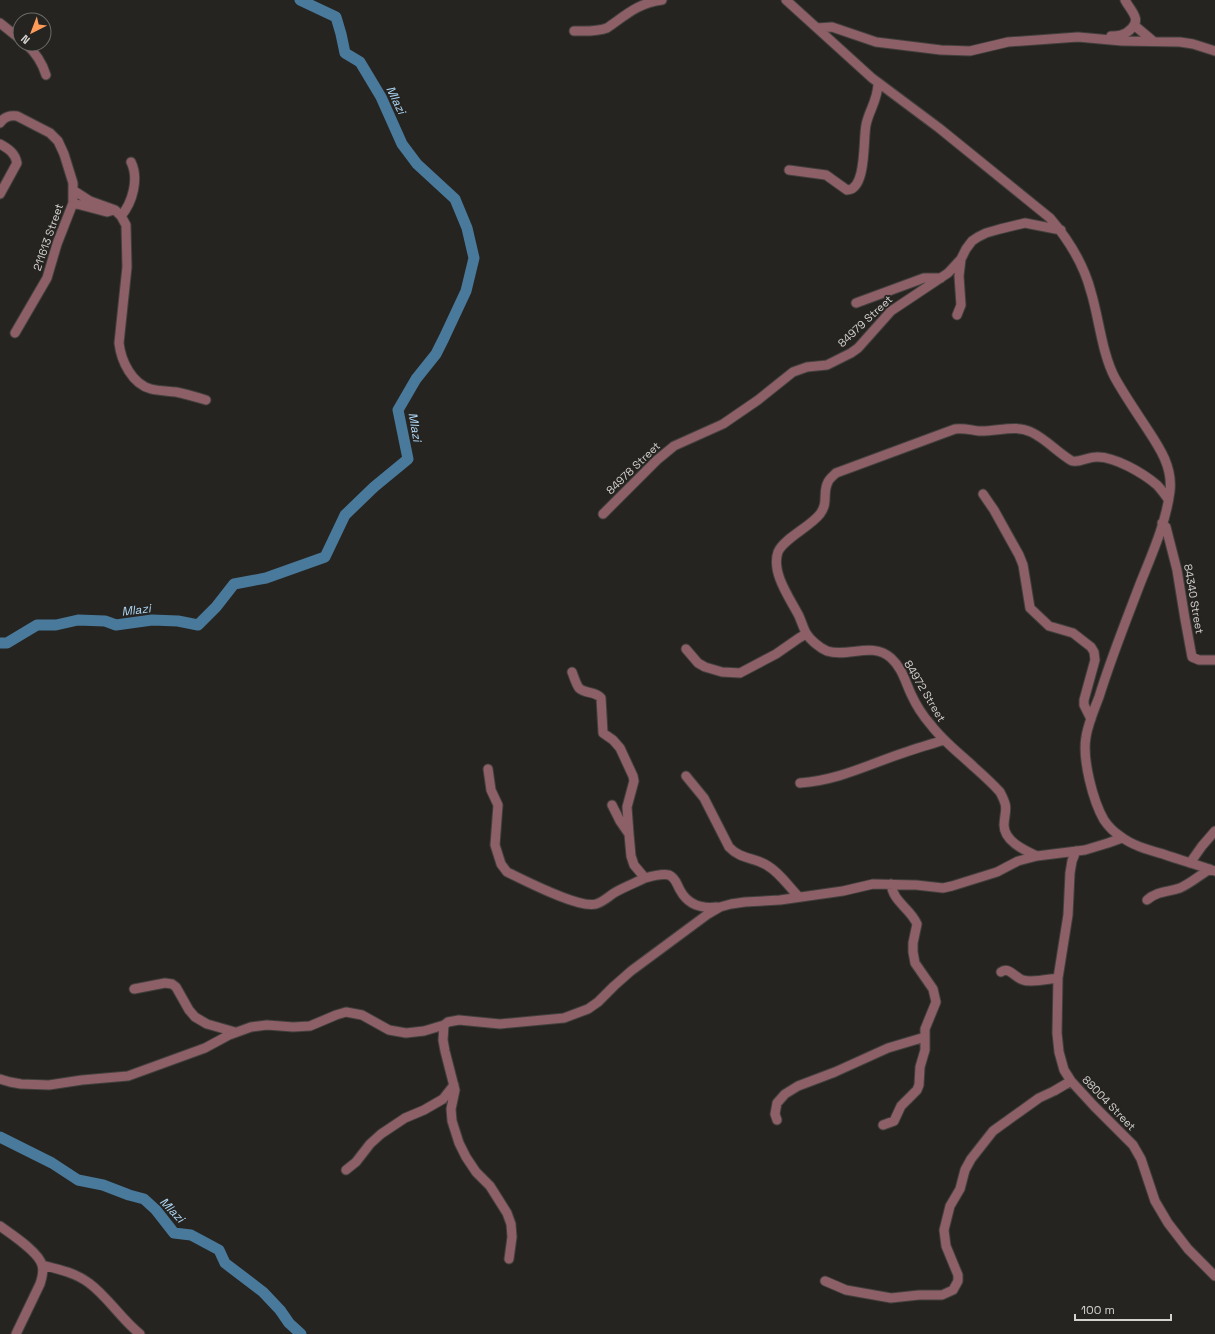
<svg xmlns="http://www.w3.org/2000/svg" width="1215" height="1334" viewBox="0 0 1215 1334" font-family="'Space Grotesk',sans-serif">
	<rect width="100%" height="100%" fill="#262421"/>
	<g fill="none" stroke-linecap="round" stroke-linejoin="round">
		<!-- river -->
		<path stroke="#497a9b" stroke-width="11" d="M0,643H7L37,625H56L78,620L105,621L116,625L152,620L178,621L198,625L216,607L234,584L266,578L325,557L345,515L374,487L408,459L398,410L416,379L436,354L444,338L466,291L474,258L467,228L455,199L417,164L402,144L381,97L360,62L345,53L341,34L336,17L300,0
			M0,1137L52,1163L78,1180L103,1185L129,1195L144,1199L156,1210L174,1233L191,1235L219,1250L225,1263L263,1292L280,1310L289,1323L301,1334"/>
		<defs>
			<path id="minor" d="M786,0L872,78L939,128L1050,218C1068,239 1084,265 1091,292C1099,318 1102,354 1115,378C1124,394 1134,409 1144,424C1157,444 1173,465 1170,491C1166,523 1152,554 1140,584C1126,621 1111,658 1099,697C1094,710 1088,724 1086,737C1082,759 1093,801 1104,820C1108,826 1114,832 1120,836C1133,846 1149,850 1163,854C1180,860 1198,865 1215,871
				M0,23L20,39
				M1134,25L1153,41
				M817,28L832,27L876,42L941,50L970,51L1008,42L1078,37L1122,41L1180,42L1193,44L1215,51
				M574,31C586,31 596,32 607,28C626,15 638,3 662,0
				M1111,36C1114,36 1118,36 1121,35C1128,33 1138,25 1135,17C1133,11 1128,6 1125,0
				M26,44C36,53 42,62 46,75
				M0,123C4,117 10,115 17,116L50,133L58,141L64,154L73,183V203L57,244L47,278L15,333
				M0,144C9,149 15,153 17,163L0,194
				M789,170L826,175L847,190C867,190 863,138 866,125C869,110 878,100 878,83
				M73,190L90,201L115,210L121,216L126,225L127,267L119,343C121,361 132,384 151,389C159,391 168,391 176,392C186,394 196,397 206,400
				M73,203L107,212L114,210
				M121,216C133,202 139,178 131,162
				M856,303L924,278H941
				M957,315L961,305L959,276L961,259
				M983,494L994,510L1019,555L1023,565L1030,608L1049,626L1073,633L1091,647L1094,652L1095,660L1084,700V705L1091,719
				M603,514L657,460L674,446L723,424L758,400L793,372L807,367L827,365L851,353L858,348L891,311L948,273L961,259L966,249L972,241L978,237L986,233L1000,229L1025,223L1061,230
				M1162,523L1166,527L1177,570L1185,619L1192,657L1199,660H1215
				M686,649L698,663L705,667L722,672L740,673L776,654L799,638L806,634
				M572,672C574,677 576,684 579,688C585,694 595,691 601,698L603,733L613,740L620,748L633,776L634,781L627,807L629,834
				M488,769L491,790L498,805L495,845L501,864L507,872C524,880 579,909 596,904C603,902 608,897 614,893C624,887 635,883 645,878
				M686,776L704,798L729,847C741,860 755,857 768,866C780,873 789,887 799,897
				M800,783C841,780 871,763 909,751C920,747 932,744 944,740
				M612,805L620,821L629,834L631,856L634,865L645,878C652,876 662,873 669,875C676,878 677,885 680,890C688,905 701,909 717,907
				M1076,851L1072,861L1070,873L1068,915L1058,978L1057,1033L1059,1052L1064,1070L1071,1081L1094,1106L1133,1145L1141,1159L1155,1201L1168,1223L1188,1249L1215,1276
				M1037,856C1024,850 1004,841 1004,825C1005,808 1009,809 1000,792C992,783 983,775 974,767C959,753 943,741 931,725C923,716 916,705 911,694C905,681 902,668 891,658C872,641 848,658 827,651C820,648 810,640 806,633C803,627 801,620 798,614C789,597 771,572 778,552C783,539 810,527 820,514C829,502 822,493 828,482C829,479 833,476 836,473L955,429C965,428 970,430 979,431C996,432 1015,424 1031,432C1046,439 1057,452 1072,461C1080,463 1087,457 1096,457C1114,456 1143,473 1157,485C1161,489 1165,495 1168,499
				M1190,863L1202,846L1215,831
				M1147,900C1157,891 1168,892 1180,888C1191,883 1200,875 1210,869
				M1001,972C1009,966 1015,978 1023,980C1031,983 1049,979 1058,978
				M134,989L165,983L172,984L176,987L189,1010L195,1017L207,1024L235,1032
				M444,1025L443,1040L445,1051L455,1090L451,1109L452,1121L459,1143L466,1157L476,1172L490,1186L507,1213L511,1224L512,1237L509,1259
				M0,1079L10,1082L21,1084L49,1085L82,1080L128,1076L205,1048L229,1035L251,1027L267,1025L293,1027L310,1026L336,1015L346,1012L362,1015L389,1030L406,1033L424,1031L444,1025L448,1022L459,1020L500,1024L564,1018L588,1009L598,1002L614,986L631,971L708,914L720,907L731,904L745,902L780,900L843,891L873,884L916,885L943,888L952,886L997,872L1018,861L1037,856L1085,850L1108,843L1122,838
				M777,1120L775,1114L777,1103L785,1094L798,1086L835,1072L888,1048L925,1037
				M883,1125L894,1121L901,1106L917,1090L919,1085L920,1067L925,1050V1029L936,1002L933,989L915,963L913,952V943L917,924C910,908 893,902 891,884
				M346,1170L356,1162L370,1144L381,1134L405,1118L424,1110L443,1099L454,1085
				M0,1226C11,1234 39,1252 42,1265C44,1271 42,1278 40,1284L16,1334
				M42,1265C58,1269 76,1273 89,1283C108,1297 121,1319 140,1334
				M825,1281L846,1290L891,1298L919,1295H942L953,1290L958,1281V1275L946,1246L944,1230L950,1206L960,1189L965,1170L971,1159L993,1131L1039,1098L1054,1091L1071,1081"/>
		</defs>
		<!-- minor casing -->
		<use href="#minor" stroke="#42403d" stroke-width="11"/>
		<!-- minor -->
		<use href="#minor" stroke="#8d5f66" stroke-width="9"/>
	</g>
	<g text-anchor="middle" dominant-baseline="central" stroke-width="3.5" stroke-linejoin="round" paint-order="stroke">
		<!-- street labels -->
		<g font-size="11" fill="#d4d2d0" stroke="#262421">
			<text transform="translate(48 237) rotate(-71)">211613 Street</text>
			<text transform="translate(865 321) rotate(-43)">84979 Street</text>
			<text transform="translate(633 468) rotate(-44)">84978 Street</text>
			<text transform="translate(1194 599) rotate(80)">84340 Street</text>
			<text transform="translate(925 691) rotate(59)">84972 Street</text>
			<text transform="translate(1109 1103) rotate(46)">88004 Street</text>
		</g>
		<!-- water labels -->
		<g font-size="12" font-style="italic" fill="#aed9f8" stroke="#262421">
			<text transform="translate(396 100) rotate(64)">Mlazi</text>
			<text transform="translate(415 427) rotate(80)">Mlazi</text>
			<text transform="translate(136 610) rotate(-7)">Mlazi</text>
			<text transform="translate(172 1210) rotate(46)">Mlazi</text>
		</g>
	</g>
	<!-- north arrow -->
	<g transform="translate(32 32) rotate(222)"><circle r="19" fill="#262421" stroke="#6c6a67"/>
	<path d="M0-3L7 15L0 10L-7 15Z" fill="#fe9b59"/>
	<text y="-6" font-size="11" font-weight="bold" text-anchor="middle" fill="#d4d2d0">N</text>
	</g>
	<!-- scale -->
	<path d="M1075 1314v6h96v-6" fill="none" stroke="#d4d2d0" stroke-width="2"/>
	<text x="1081" y="1314" font-size="12" fill="#d4d2d0" stroke="#262421" stroke-width="3" paint-order="stroke">100 m</text>
</svg>
